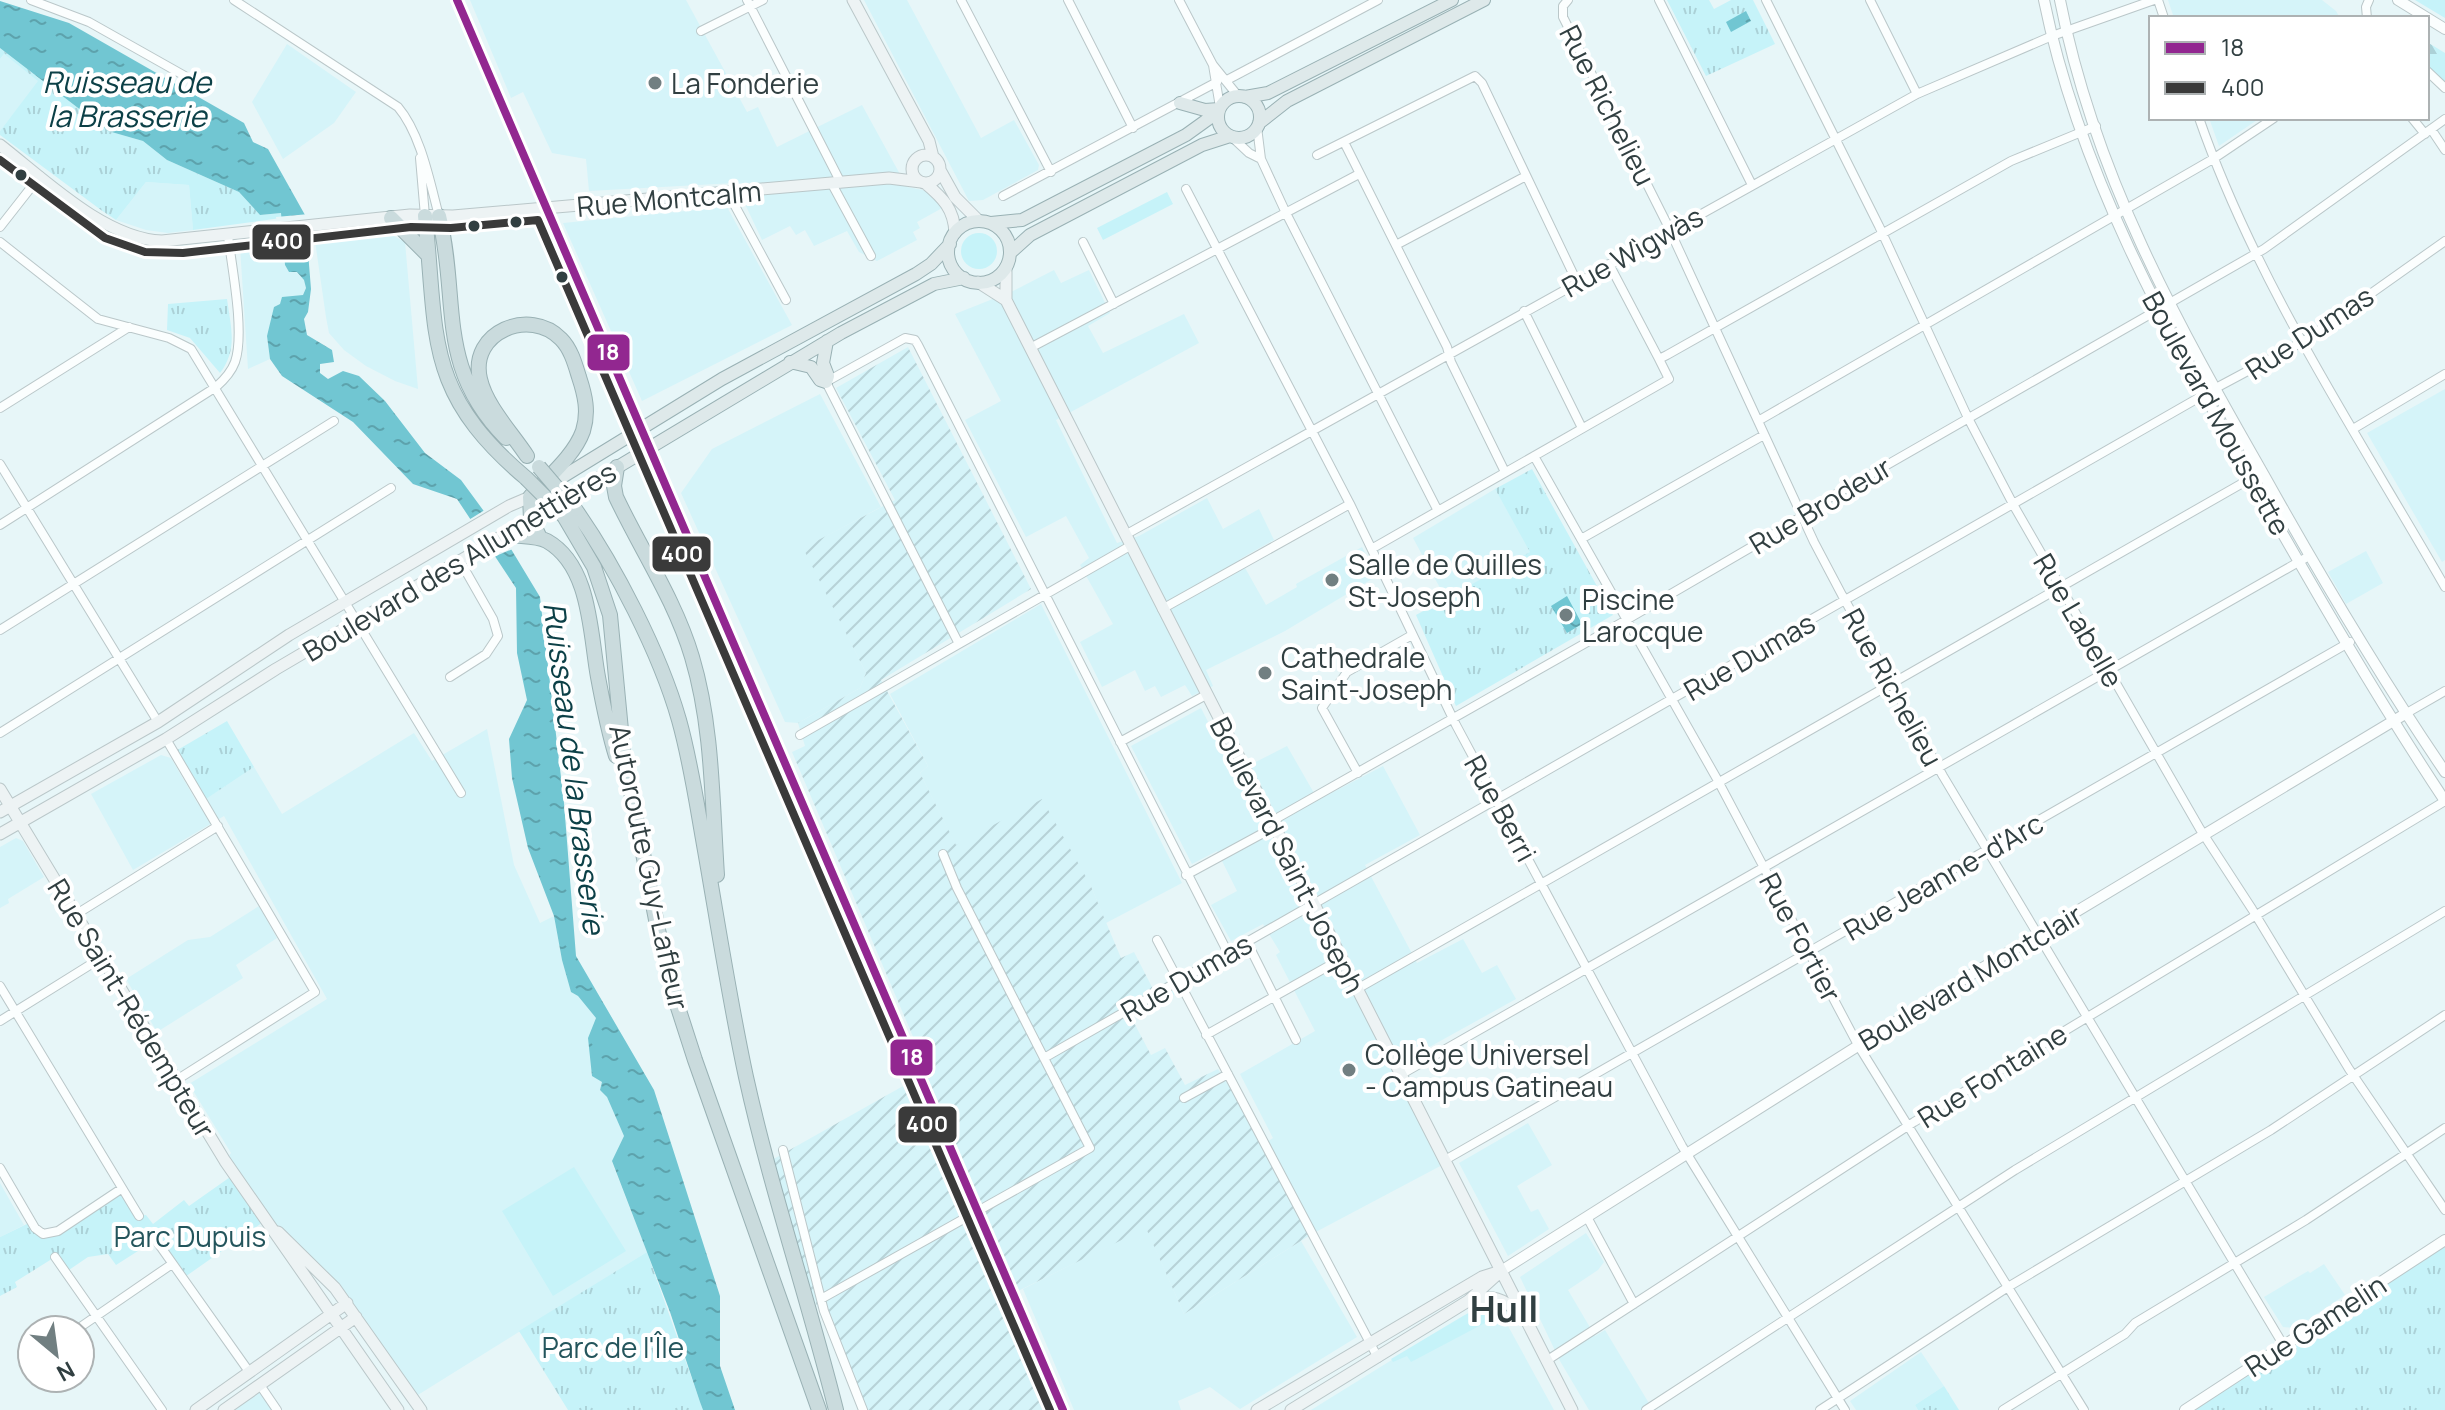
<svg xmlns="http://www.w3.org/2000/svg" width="2445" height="1410" viewBox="0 0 2445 1410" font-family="Manrope,sans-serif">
	<defs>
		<pattern id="industrial-furrows" width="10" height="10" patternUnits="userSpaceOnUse" patternTransform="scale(2)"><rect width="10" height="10" fill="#d5f4f9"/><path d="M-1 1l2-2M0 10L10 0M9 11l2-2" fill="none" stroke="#b7d2d7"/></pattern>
		<pattern id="forest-firs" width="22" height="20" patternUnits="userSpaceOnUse" patternTransform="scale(2)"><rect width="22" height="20" fill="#c6f3f9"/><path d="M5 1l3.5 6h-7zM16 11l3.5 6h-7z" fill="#abd1d7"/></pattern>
		<pattern id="park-tufts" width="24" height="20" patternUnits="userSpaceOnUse" patternTransform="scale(2)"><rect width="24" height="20" fill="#c6f3f9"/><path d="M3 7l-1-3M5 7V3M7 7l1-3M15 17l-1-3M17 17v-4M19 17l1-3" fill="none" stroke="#abd1d7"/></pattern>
		<pattern id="water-ripples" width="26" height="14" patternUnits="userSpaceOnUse" patternTransform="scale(2)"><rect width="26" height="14" fill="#71c6d2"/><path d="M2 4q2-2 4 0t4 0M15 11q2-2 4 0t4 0" fill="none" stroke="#5da2ac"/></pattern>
	</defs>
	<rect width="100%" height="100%" fill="#e7f6f8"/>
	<!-- built -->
	<path fill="#d5f4f9" d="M470,0H686L747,112L758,107L777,147L862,105L907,187L923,190L940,200L944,207L917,222L920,228L913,232L917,240L877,261L859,252L847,231L814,246L805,230L796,235L790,226L762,240L735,183L589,191L586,159L552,153L523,92L511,98Z
		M864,0H907L981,138L1014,120L1039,165L1038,170L983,200L969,201Z
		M2168,0H2322L2336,11L2340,18H2174Z
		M287,44L356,92L334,123L283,159L252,102Z
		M4,54L39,81L0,131V59Z
		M2209,118H2260L2219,146Z
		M146,182L189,185L193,230L168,233L146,230L116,220Z
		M727,207L792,325L642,401L563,223Z
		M388,233L405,242L418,389L395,381L366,366L344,350L329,333L326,317L315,241Z
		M283,243L285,265L289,272L297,271L304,280L306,288L303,295L280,304L267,336L270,359L248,369L240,247Z
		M1054,270L1061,283L1089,270L1110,313L1088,326L1103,353L1184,314L1199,343L1056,420L1117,543L1139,536L1207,498L1223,529L1259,509L1274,540L1240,559L1266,605L1297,587L1296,584L1362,547L1377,576L1285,631L1206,670L1213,686L1192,696L1185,685L1161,697L1155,686L1145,691L1135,670L1102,687L1080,642L1113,624L1080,565L1089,558L1066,516L1026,537L965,420L1001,401L955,314L1013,291Z
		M2445,389V560L2442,562L2367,433Z
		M820,394L881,507L804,548L866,673L860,688L798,723L785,722L681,493L712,449Z
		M1495,489L1531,552L1446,599L1413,538Z
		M2366,551L2383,583L2346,604L2328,572Z
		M1041,604L1182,883L1106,923L1090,884L956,846L920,773L928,766L890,694Z
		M1201,708L1234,773L1287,746L1318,800L1383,766L1420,835L1365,865L1417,963L1463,939L1482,973L1497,965L1516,999L1397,1065L1446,1163L1312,1234L1265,1143L1273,1138L1240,1074L1315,1031L1276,955L1280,952L1263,924L1231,941L1211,905L1237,891L1217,851L1192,864L1131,746Z
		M487,729L514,865L540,923L554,916L562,960L571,992L578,996L596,1018L588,1038L603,1082L600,1090L607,1097L624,1136L612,1162L647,1252L413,1398L347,1303L268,1224L225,1161L231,1153L189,1084L327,999L224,816L133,870L91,794L161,755L171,758L198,804L254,767L282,814L414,733L432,761Z
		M16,838L23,841L44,877L8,899L9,903L0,908V847Z
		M259,906L277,938L236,965L243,978L157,1032L126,979L188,940L210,937Z
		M1528,1123L1552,1165L1517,1186L1531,1212L1538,1209L1549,1229L1508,1256L1459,1163Z
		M0,1183L24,1225L0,1237Z
		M1146,1227L1184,1314L1301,1241L1357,1337L1240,1409L1210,1387L1178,1401L1181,1410H1074L1023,1289Z
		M1586,1233L1604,1262L1598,1270L1568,1290L1595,1336L1605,1330L1653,1410H1589L1560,1361L1520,1277Z
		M2324,1264L2345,1295L2296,1328L2283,1327L2264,1297L2308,1271L2310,1273Z
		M1482,1312L1502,1315L1554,1410H1311L1445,1327Z
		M1921,1352L1944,1386L1915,1405L1918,1410H1856L1850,1401Z
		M260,1385L277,1410H224Z"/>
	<!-- industrial -->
	<path fill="url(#industrial-furrows)" d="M908,347L1031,589L881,680L928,766L920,773L956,845L1042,799L1090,884L1121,958L1134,952L1153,989L1168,981L1175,994L1131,1017L1151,1055L1165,1048L1185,1085L1218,1069L1265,1143L1312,1234L1184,1314L1146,1228L1000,1300L1044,1410H859L813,1296L770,1161L928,1072L792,752L805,746L798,723L860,688L866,673L803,548L895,500L836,388Z"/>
	<!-- grass -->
	<path fill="#c6f3f9" d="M1167,192L1173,204L1103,240L1097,228Z
		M961 251a18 18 0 1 1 36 0a18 18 0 1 1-36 0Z
		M574,1167L626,1251L553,1296L502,1211Z
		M1488,1309L1502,1314L1411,1362L1407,1356L1393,1362L1391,1359L1463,1316L1474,1310Z"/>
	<!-- forest -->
	<path fill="url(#forest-firs)" d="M2427,42L2445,53V83L2427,68Z"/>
	<!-- park -->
	<path fill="url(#park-tufts)" d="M1667,0H1709L1714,9L1731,0H1753L1775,44L1706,76Z
		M2415,0H2445V18Z
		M0,48L108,131L143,141L167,160L239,192L260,215L281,213V218L193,230L189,185L146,182L116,220L101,210L0,135V131L38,81L4,54L0,59Z
		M227,299C231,328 238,349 220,373L190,338L167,330L168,304Z
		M1532,469L1613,615L1456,706L1416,615L1530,552L1495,489Z
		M227,721L254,767L203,801L174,752Z
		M233,1175L266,1220L182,1279L156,1242L149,1244L116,1265L108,1254L88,1257L66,1272L55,1257L15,1282L17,1287L0,1296V1237L31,1222L46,1234L119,1188L138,1216L146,1215L153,1224L184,1200L189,1206Z
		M2445,1240V1410H2185Z
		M647,1252L703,1410H568L519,1331Z
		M1944,1386L1959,1410H1918L1915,1405Z"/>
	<!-- water -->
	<path fill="url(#water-ripples)" d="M0,1L69,23L244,123L253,142L268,149L305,215L311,289L308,312L304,319L307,335L332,350L334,362L320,364V373L328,379L343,371L359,376L385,401L425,453L461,480L508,544L540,597L564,803L576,956L654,1090L720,1296V1366L735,1410H703L700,1402L670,1312L612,1161L624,1136L607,1097L600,1090L602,1082L592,1076L588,1038L596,1018L578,996L571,992L562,960L554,916L528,848L512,778L509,739L527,700L517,653L516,588L457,499L413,484L353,422L282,376L270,359L267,336L274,307L280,304L282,297L303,295L306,288L304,280L297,272H289L285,265L281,213L260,215L239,192L167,160L143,141L108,131L0,48Z
		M1746,11L1751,21L1731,32L1726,22Z
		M1567,596L1582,624L1567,633L1551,606Z"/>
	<!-- pier -->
	<path fill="#e7f6f8" d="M309,214L312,239L279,242L276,217Z
		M488,508L515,548L491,558L467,521Z"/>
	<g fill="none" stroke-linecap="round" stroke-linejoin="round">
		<defs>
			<path id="minor" d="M31,0L89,22L208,89
				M234,0L398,107C421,134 430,183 439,216
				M747,0L841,183
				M961,0L1051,172
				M1068,0L1133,128
				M1179,0L1213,65L1238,96
				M1568,0L1563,6V17L1666,222L1814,542L1842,595L1943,776L2284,1346
				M1659,0L1752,185
				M1766,0L1879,226L1968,418L2014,506L2200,829L2252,909L2349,1069L2445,1210
				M1870,0L1917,94
				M2158,0L2164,18
				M2367,18L2366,7L2369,0
				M701,31L763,0
				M1213,65L1220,107
				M2427,71L2445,88
				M1227,80L1378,0
				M2199,118C2257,285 2358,435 2445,587
				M2412,118L2425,134
				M1257,127L1261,159L1286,213L1438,511
				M2431,129L2445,150
				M1233,138L1249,153L1261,159
				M1344,142L1447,347L1451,362L1505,472
				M1317,155L1475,76L1482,83L1577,282
				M420,158L425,216
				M832,184L871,256
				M1186,189L1350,504L1456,725L1682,1146L1845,1410
				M728,193L786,300
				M1003,196L1217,82
				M0,227L40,176
				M0,242L98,319L169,338L191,349L461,793
				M1083,242L1114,304
				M1396,245L1526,176
				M1609,264L1659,359
				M1524,311L1582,428
				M1030,348L1359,174
				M0,408L129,327
				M1758,421L2213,159L2274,118
				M2353,429L2445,374
				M1534,456L1717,779L1858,1045L2084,1410
				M0,464L158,722
				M0,525L216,387C224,380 231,373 235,362C245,333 232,268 228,236
				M1125,535L1917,94L2052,36L2154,0
				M1581,539L1764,435
				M1373,548L1669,379L1659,359L1667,355L2011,161L2096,126
				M1162,609L1350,504
				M0,630L334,421
				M958,642L826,382L905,338L915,340L918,345L1228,953
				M450,677L486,654L498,636L493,619L460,561
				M2405,714L2445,691
				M0,733L391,488
				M800,735L1130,546
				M166,739L315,992L175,1081
				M1120,742L1206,695
				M1358,773L1322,708L1347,672L1412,635
				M1186,875L1267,831L1279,817L1621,623L1791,524L1810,509L2264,249L2445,119
				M75,915L218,826
				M1157,940L1378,1358
				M1247,942L1296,1040
				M0,986L139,1216
				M1357,989L2262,472
				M0,1021L101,958
				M1206,1035L1341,959
				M1044,1058L2214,389L2304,341L2445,241
				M1402,1074L2309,556
				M1184,1098L1228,1074
				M783,1150L824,1311L863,1410
				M1445,1160L2350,642
				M0,1168L35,1228L43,1234L58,1231L121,1189
				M1587,1217L1634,1304
				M158,1243L250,1373
				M55,1257L162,1410
				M821,1299L1090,1148L957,888L943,854
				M76,1330L172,1264
				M1546,1361L1914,1122L2445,801
				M260,1385L277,1410
				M1646,1410L2015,1170L2445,911
				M1820,1410L2008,1287L2271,1130L2445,1015
				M2003,1410L2125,1334L2135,1323L2306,1220L2445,1128"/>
			<path id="tertiary" d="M2044,0C2079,173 2167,329 2252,480C2314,589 2376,697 2445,801
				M2060,0C2094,175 2178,325 2265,477C2322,579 2379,675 2445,772
				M2398,0L2445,29
				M1501,1271L1964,979L2405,714
				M2185,1410L2445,1240"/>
			<path id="secondary" d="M853,0L929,141L933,157
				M0,145C45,180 105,239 162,241L410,215L453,216L889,178L921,182
				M912 169a14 14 0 1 1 28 0a14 14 0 1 1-28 0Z
				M940,170L955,197L979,221
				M925,183C943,198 954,209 955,233
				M1006,267V300L1572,1410
				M978,282L1006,300
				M0,789L225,1161L398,1410
				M0,812L158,722L289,635L509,506L530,497
				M0,834L166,739L276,669L531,519
				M278,1232L335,1288L421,1410
				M1473,1300C1492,1295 1504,1298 1518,1313
				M196,1410L347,1303
				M224,1410L356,1317
				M1257,1410L1482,1277L1501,1271
				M1291,1410L1468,1301L1500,1272"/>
			<path id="primary" d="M1218 117a21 21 0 1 1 42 0a21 21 0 1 1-42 0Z
				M1245,97L1268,93L1452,0
				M1180,103L1205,110L1219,109
				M1259,123L1287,101L1484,0
				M948 252a31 31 0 1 1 62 0a31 31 0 1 1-62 0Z
				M991,223L1022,220L1186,135L1218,112
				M1010,253L1030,235L1202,145L1230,136
				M790,362L811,367L820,380L826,382L828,376L823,363L827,341
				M546,487L722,379L916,274L931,264L950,244
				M531,519L841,333L934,284L964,278"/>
			<path id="motorway" d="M425,216C438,337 423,391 526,478
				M439,216C460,302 435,366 506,438
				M391,218L428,255
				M527,456C512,433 486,406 480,379C469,332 530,307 561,339C571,349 575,364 579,377C585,395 589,412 583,431C574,456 548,477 530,497L531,519L540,538
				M617,467L614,486L616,497C641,550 675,600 692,657C713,727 712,802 717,875
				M575,509C615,566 660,653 679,720C690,759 696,799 703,839C717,918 729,998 746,1077C771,1190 808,1298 836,1410
				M564,516L594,567L610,615L623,751L658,930L674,995L695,1060L819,1410
				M505,534C518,537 536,535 547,541C591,566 590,634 598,677C603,704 608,730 616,756"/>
		</defs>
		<!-- minor casing -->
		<use href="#minor" stroke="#bac7c9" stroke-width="10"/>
		<!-- tertiary casing -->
		<use href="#tertiary" stroke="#bac7c9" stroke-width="12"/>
		<!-- secondary casing -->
		<use href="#secondary" stroke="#bac7c9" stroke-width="13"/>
		<!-- primary casing -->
		<use href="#primary" stroke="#99b1b4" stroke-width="14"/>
		<!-- motorway casing -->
		<use href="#motorway" stroke="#99b1b4" stroke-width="16"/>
		<!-- minor -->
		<use href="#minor" stroke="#fbfefe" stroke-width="8"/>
		<!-- tertiary -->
		<use href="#tertiary" stroke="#fbfefe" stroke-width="10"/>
		<!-- secondary -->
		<use href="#secondary" stroke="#edf3f4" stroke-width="11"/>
		<!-- primary -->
		<use href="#primary" stroke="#dee9ea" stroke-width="12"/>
		<!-- motorway -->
		<use href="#motorway" stroke="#cadbdd" stroke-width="14"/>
		<defs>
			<path id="motorway-bridge" d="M539,467L575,509
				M526,478L564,516"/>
		</defs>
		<!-- motorway-bridge casing -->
		<use href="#motorway-bridge" stroke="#99b1b4" stroke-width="16" stroke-linecap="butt"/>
		<!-- motorway-bridge -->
		<use href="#motorway-bridge" stroke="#cadbdd" stroke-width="14"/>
		<defs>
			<path id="bus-1" d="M457,0L1063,1410"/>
			<path id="bus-2" d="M0,160L105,238L145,252L183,253L411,227L451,228L538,220L1050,1410"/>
		</defs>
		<!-- bus-1 casing -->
		<use href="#bus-1" stroke="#fff" stroke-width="14"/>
		<!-- bus-2 casing -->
		<use href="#bus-2" stroke="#fff" stroke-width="14"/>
		<!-- bus-1 -->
		<use href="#bus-1" stroke="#922790" stroke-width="8"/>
		<!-- bus-2 -->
		<use href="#bus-2" stroke="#3a3a3a" stroke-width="8"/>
	</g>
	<!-- markers -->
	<g fill="#717f81" stroke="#fff" stroke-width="3">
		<circle cx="655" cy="83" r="8"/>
		<circle cx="1332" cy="580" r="8"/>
		<circle cx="1566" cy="615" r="8"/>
		<circle cx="1265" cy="673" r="8"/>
		<circle cx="1349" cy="1070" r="8"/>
	</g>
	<g fill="#313f41" stroke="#fff" stroke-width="3">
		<circle cx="21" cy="175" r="7"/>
		<circle cx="516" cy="222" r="7"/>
		<circle cx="474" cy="226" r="7"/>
		<circle cx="562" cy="277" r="7"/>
	</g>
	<g text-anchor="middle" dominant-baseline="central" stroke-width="8" stroke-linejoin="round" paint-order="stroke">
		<!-- poi labels -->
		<g font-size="28" fill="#313f41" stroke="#fff" text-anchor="start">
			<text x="671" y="83">La Fonderie</text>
			<text x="1348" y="564">Salle de Quilles<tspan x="1348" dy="32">St-Joseph</tspan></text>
			<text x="1582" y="599">Piscine<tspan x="1582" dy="32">Larocque</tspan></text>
			<text x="1281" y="657">Cathedrale<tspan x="1281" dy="32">Saint-Joseph</tspan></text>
			<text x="1365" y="1054">Collège Universel<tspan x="1365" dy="32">- Campus Gatineau</tspan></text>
		</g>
		<!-- street labels -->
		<g font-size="28" fill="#313f41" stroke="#fff">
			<text transform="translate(1608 105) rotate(63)">Rue Richelieu</text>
			<text transform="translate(669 198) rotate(-5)">Rue Montcalm</text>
			<text transform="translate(1632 251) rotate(-29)">Rue Wìgwàs</text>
			<text transform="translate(2309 332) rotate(-33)">Rue Dumas</text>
			<text transform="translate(2217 413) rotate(61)">Boulevard Moussette</text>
			<text transform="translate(1820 505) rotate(-31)">Rue Brodeur</text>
			<text transform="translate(459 561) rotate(-31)">Boulevard des Allumettières</text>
			<text transform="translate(2079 620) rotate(60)">Rue Labelle</text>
			<text transform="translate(1749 656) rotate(-30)">Rue Dumas</text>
			<text transform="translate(1893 687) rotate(61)">Rue Richelieu</text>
			<text transform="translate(1501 808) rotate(61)">Rue Berri</text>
			<text transform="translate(1288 855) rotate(63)">Boulevard Saint-Joseph</text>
			<text transform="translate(650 867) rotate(78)">Autoroute Guy-Lafleur</text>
			<text transform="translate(1943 876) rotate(-30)">Rue Jeanne-d'Arc</text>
			<text transform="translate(1801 937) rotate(62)">Rue Fortier</text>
			<text transform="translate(1186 977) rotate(-30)">Rue Dumas</text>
			<text transform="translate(1970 977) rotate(-31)">Boulevard Montclair</text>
			<text transform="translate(132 1008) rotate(59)">Rue Saint-Rédempteur</text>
			<text transform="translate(1992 1075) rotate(-32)">Rue Fontaine</text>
			<text transform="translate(2315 1325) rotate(-33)">Rue Gamelin</text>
		</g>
		<!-- park labels -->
		<g font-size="28" fill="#24555c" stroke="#fff">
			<text x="190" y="1236">Parc Dupuis</text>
			<text x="613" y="1347">Parc de l'Île</text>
		</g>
		<!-- water labels -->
		<g font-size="30" font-style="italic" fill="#0c4047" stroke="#fff">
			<text x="127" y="81">Ruisseau de<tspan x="127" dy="34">la Brasserie</tspan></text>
			<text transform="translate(575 768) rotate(83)">Ruisseau de la Brasserie</text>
		</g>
		<!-- district labels -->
		<g font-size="36" font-weight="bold" fill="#313f41" stroke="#fff">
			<text x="1504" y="1308">Hull</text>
		</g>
	</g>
	<g stroke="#fff" stroke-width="3">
		<rect x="251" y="223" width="61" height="38" rx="8" fill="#3a3a3a"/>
		<rect x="586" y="333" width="45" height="39" rx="8" fill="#922790"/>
		<rect x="651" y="535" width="61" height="38" rx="8" fill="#3a3a3a"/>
		<rect x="889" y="1038" width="45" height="39" rx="8" fill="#922790"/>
		<rect x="897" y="1105" width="61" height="39" rx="8" fill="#3a3a3a"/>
	</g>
	<g font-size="22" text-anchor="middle" font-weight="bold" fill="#fff">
		<text x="282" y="249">400</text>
		<text x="608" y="360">18</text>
		<text x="682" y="562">400</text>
		<text x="912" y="1065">18</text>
		<text x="927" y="1132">400</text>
	</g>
	<!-- legend -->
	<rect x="2149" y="16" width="280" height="104" fill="#ffffff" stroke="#adb2b3" stroke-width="2"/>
	<rect x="2165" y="42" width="40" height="12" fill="#922790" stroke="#adb2b3" stroke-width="2"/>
	<text x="2221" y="56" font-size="24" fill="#313f41">18</text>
	<rect x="2165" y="82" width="40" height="12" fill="#3a3a3a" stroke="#adb2b3" stroke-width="2"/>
	<text x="2221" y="96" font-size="24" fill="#313f41">400</text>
	<!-- north arrow -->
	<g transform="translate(56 1354) rotate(151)"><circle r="38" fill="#ffffff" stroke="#adb2b3" stroke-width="2"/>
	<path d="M0-6L14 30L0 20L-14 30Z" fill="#717f81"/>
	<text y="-12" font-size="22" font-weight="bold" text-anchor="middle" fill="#313f41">N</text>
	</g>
</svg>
